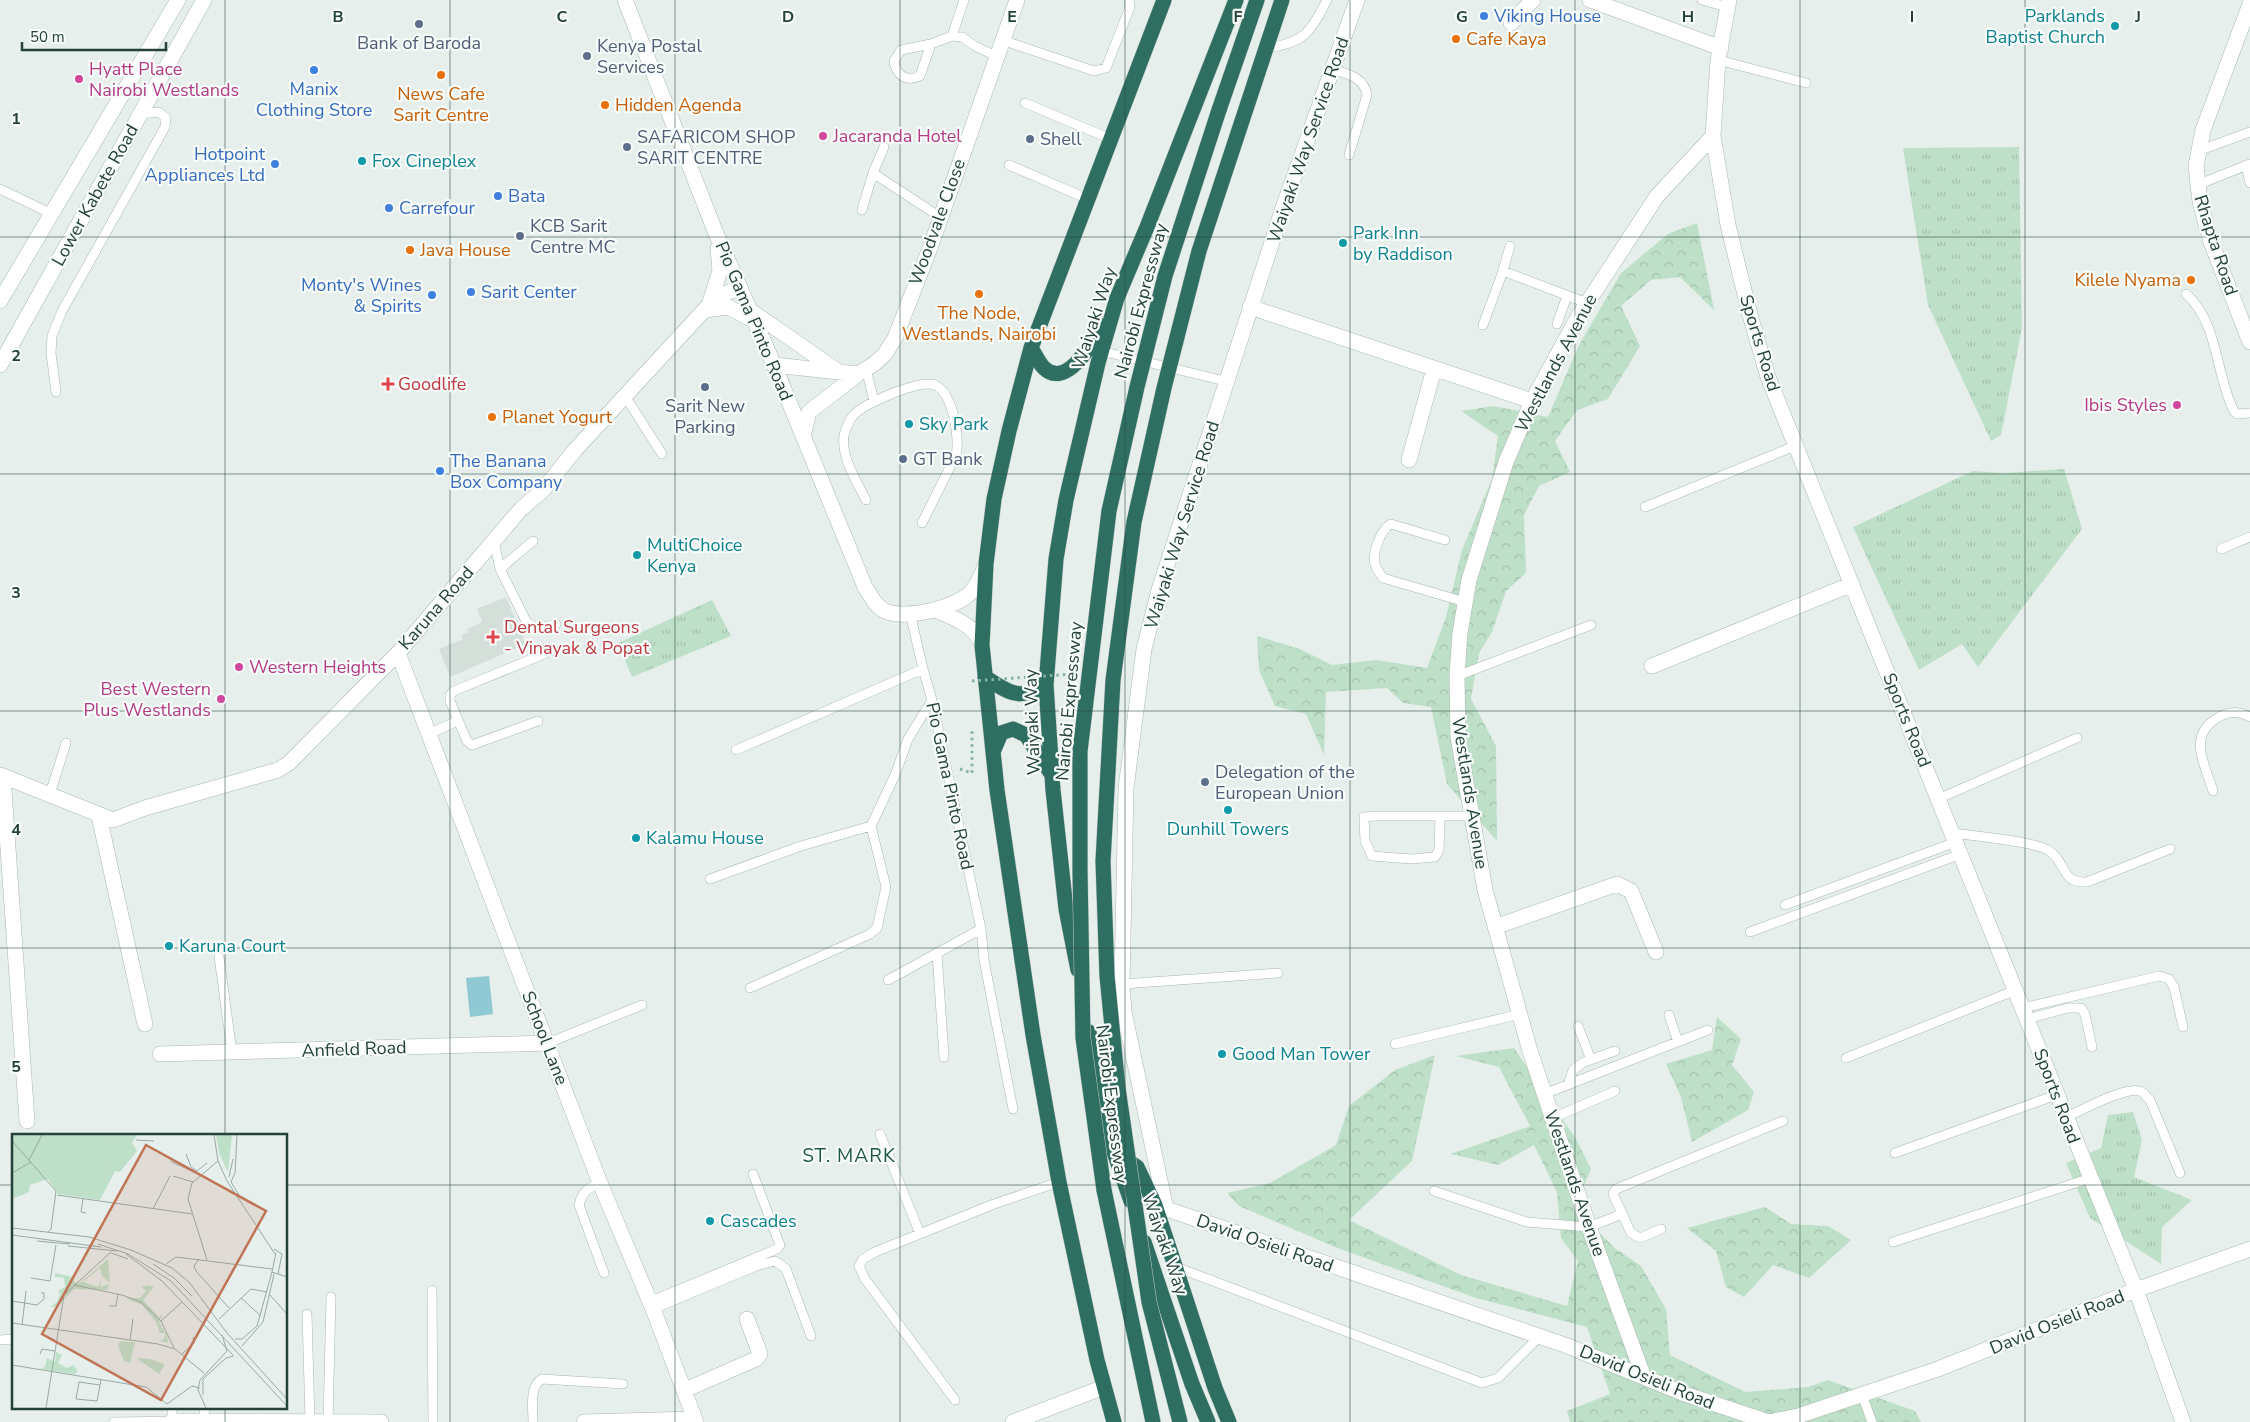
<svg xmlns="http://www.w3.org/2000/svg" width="2250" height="1422" viewBox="0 0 2250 1422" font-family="'Nunito Sans',sans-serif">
	<defs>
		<pattern id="grass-tufts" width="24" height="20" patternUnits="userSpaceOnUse" patternTransform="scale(1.25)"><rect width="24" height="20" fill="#bfe0c8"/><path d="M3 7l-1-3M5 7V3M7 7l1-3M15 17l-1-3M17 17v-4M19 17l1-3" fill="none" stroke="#a4c1ad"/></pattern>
		<pattern id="forest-crowns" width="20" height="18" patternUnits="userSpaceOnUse" patternTransform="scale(1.25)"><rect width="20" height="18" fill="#bfe0c8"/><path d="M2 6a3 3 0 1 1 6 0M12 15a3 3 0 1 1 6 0" fill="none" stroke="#a4c1ad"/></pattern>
	</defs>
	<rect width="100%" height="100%" fill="#e6efeb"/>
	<!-- built -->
	<path fill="#d4dfda" d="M506,597L526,644L450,677L439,649L463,639L461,635L468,632L467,629L482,622L477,609Z"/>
	<!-- grass -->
	<path fill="url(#grass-tufts)" d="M2019,147L2022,328L2001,435L1991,441L1928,305L1903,148Z
		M2064,469L2082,529L1978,667L1962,644L1919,670L1853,527L1973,471L2003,473Z
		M712,600L731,636L632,677L618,643Z
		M2133,1112L2142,1140L2134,1177L2192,1200L2162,1227L2161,1264L2090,1218L2066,1163L2101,1148L2108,1115Z"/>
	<!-- forest -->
	<path fill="url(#forest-crowns)" d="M1697,223L1714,310L1680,277L1651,280L1621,306L1640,346L1608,399L1577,410L1555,441L1570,472L1539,486L1524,515L1526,573L1506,591L1492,632L1479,653L1471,699L1496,746L1497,841L1447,784L1431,707L1403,703L1387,688L1326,692L1324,755L1306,714L1275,706L1259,670L1257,636L1300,649L1332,665L1376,660L1427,668L1446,617L1462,550L1492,479L1498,436L1461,411L1493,406L1548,417L1579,345L1621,273L1668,234Z
		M1717,1017L1741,1039L1732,1065L1754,1092L1748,1110L1692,1142L1681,1097L1666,1064L1712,1050Z
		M1514,1048L1576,1139L1591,1169L1574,1208L1616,1249L1641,1266L1666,1309L1670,1355L1745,1392L1808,1387L1828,1380L1915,1411L1921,1422H1570L1567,1411L1610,1394L1587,1327L1476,1298L1335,1247L1239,1206L1227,1193L1270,1183L1336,1145L1349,1106L1395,1070L1435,1055L1412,1161L1349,1220L1461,1275L1567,1306L1578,1261L1561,1238L1557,1192L1534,1145L1498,1165L1451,1154L1530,1126L1499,1067L1456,1056Z
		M1765,1207L1791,1224L1828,1226L1851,1240L1809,1278L1773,1265L1744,1297L1726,1287L1716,1251L1687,1228Z"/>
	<!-- water -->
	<path fill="#8ec9d4" d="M489,976L493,1014L470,1017L466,978Z"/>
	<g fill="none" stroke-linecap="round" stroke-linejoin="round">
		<defs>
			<path id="lane" d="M1702,0L1727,7
				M952,36L964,0
				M1002,40L1094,71L1106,68L1130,7L1129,0
				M931,44L920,76C907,82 896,76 894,61L901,50L931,44L952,36L962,37L975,46L996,56
				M1266,48C1303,44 1311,32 1327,0
				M1718,60L1806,83
				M1331,69C1346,74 1364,76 1367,95L1349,155
				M1025,103L1111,139
				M884,147L873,173L940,217
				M2198,151L2250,132
				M1009,165L1088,199
				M2246,165L2250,183
				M2197,185L2250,164
				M0,189L52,214
				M862,210L873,173
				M1503,271L1510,246
				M2186,294C2219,323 2215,374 2234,411L2237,414L2250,413
				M1557,324L1567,296
				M1483,325L1503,271L1587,303
				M1101,351L1225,381
				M866,369L874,401
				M56,392L51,353L52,336L62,311L165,127L166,118L159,112L140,114
				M625,396L662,454
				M866,500C856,480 841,458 844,435C846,428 849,420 854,415C864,403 921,379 935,385C953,393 960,438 956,455L922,523
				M1645,507L1795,446
				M1445,540L1391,524C1381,529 1372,553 1375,564C1376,569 1380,574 1383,578L1465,602
				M494,541L500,569L526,621C536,631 543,627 556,624
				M2221,549L2250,537
				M500,569L533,541
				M910,613L923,669L932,700L981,929L984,960L1013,1109
				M1457,676L1591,625
				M538,721L472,745L467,741L450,701V695L454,691L544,654
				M428,734L458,721
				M736,750L923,669
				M2213,791C2205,764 2187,737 2217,718C2229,711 2238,711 2250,717
				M50,794L66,743
				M1938,799L2077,738
				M1440,816L1439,850L1435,857L1411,859L1372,856L1365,841L1364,817L1376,816H1472
				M1952,833C1974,836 2032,841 2048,850C2067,861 2060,884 2087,882L2170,849
				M710,879L801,846L871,826
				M1785,905L1956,842
				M1750,932L1961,854
				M937,953L944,1057
				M219,957L232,1052
				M888,980L981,929
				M1122,984L1278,973
				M750,988L870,934L877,928L886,887L871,826L895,775L908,739L932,700
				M2023,1008L2159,976L2169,979L2174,987L2183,1027
				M1669,1015L1678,1042
				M2027,1019L2068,1008H2081L2085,1014L2092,1047
				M1578,1026L1591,1060
				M548,1043L642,1005
				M1395,1044L1520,1014
				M1846,1058L2016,990
				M1568,1085L1573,1070L1584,1062L1615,1051
				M1544,1094L1708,1030
				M1553,1118L1615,1091
				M2065,1118C2080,1111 2128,1084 2142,1092C2144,1093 2147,1098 2150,1100L2180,1173
				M880,1134L920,1234
				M1895,1153L2056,1095
				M600,1183C588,1188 582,1192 579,1205L604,1273
				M1434,1191L1527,1222L1589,1227L1622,1214
				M1661,1229L1640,1238L1631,1233L1613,1194L1616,1189L1783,1121
				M1893,1242L2091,1178
				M1176,1267L1482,1383L1498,1378L1540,1336
				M432,1290L433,1422
				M649,1302L777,1249L780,1245L753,1174
				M653,1309L756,1266L775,1261L786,1269L811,1336
				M307,1314L310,1421
				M0,1340L14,1339
				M1862,1395L1872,1422
				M955,1400L865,1279L859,1266L863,1259L875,1252L994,1204L1059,1182
				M203,1420L205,1408
				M328,1421L331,1297
				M114,1422L172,1421V1408
				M533,1422C533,1409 529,1386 542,1379L623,1384"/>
			<path id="street" d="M625,0L715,231L774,365L865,587C871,596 875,606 885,611C904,620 958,608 972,591C978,584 982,573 986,564
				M1590,0L1721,48
				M1729,0L1718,60L1713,136L1728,225L1750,315L1768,377L2136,1290L2183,1422
				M2250,4L2203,130L2196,166L2200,202L2211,242L2250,342
				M1511,23L1533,0
				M709,305L720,271L718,248
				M1250,307L1532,401
				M704,310L728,307L755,321
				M751,311L836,370
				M774,365L858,374L874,364L885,354L895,338L930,248L1017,0
				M803,436L809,412L858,374
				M1409,460L1434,369
				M935,610C952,617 977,626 982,645
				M398,653L600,1183L653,1309L696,1422
				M1652,666L1852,584
				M0,775L113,820L145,808L278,770L289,763L398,653L521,509L543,490L575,450L709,305L723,294L740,288
				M3,776L27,1121
				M99,816L145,1024
				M1495,927L1617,884L1631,891L1656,952
				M1124,1012L1166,1209
				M160,1054L548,1043
				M1094,1063L1124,1012L1122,984L1126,788L1144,649L1159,590L1283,208L1357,0
				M1155,1205L1565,1345L1685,1394L1769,1422L1798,1416L1938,1369L2136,1290L2250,1249
				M1643,1375L1589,1227L1530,1051L1485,890L1458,737L1457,676L1460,633L1469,580L1506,462L1532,401L1578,317L1657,196L1713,136
				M685,1390L756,1359L760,1354L747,1319
				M172,1421L381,1422
				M584,1422L695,1419
				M1013,1422L1104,1387"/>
			<path id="secondary" d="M0,301L178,0
				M0,365L204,0"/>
			<path id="highway" d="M1219,110L1257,0
				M1031,348C1035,354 1039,363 1044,368C1067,390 1093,341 1102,326
				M985,677C1009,693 1019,701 1046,685
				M993,752L1001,733L1013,729L1026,735L1050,772
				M1078,970L1066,909L1053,790L1046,685L1056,559L1066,500L1098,363L1117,298L1147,227L1236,0
				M1089,1032L1114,1152L1131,1201
				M1120,1156L1137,1167L1155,1205L1215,1388L1229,1422
				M1104,1190L1153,1422
				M1144,1242L1192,1384L1208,1422
				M1114,1422L1097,1360L1059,1182L1033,1035L997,790L982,645L986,564L994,499L1009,431L1031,348L1164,0"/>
		</defs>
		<!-- lane casing -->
		<use href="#lane" stroke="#a8b8b2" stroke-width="10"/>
		<!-- street casing -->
		<use href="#street" stroke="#a8b8b2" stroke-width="16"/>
		<!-- secondary casing -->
		<use href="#secondary" stroke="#a4bbb3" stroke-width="16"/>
		<!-- highway casing -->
		<use href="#highway" stroke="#c2cac8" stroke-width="16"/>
		<!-- path -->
		<path stroke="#86b3a5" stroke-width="3" stroke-dasharray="2.5 4" stroke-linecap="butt" d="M960,769L972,773V731"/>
		<!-- lane -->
		<use href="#lane" stroke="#fff" stroke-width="9"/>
		<!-- street -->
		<use href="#street" stroke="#fff" stroke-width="15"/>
		<!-- secondary -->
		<use href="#secondary" stroke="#fff" stroke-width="15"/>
		<!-- highway -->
		<use href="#highway" stroke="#2f6f62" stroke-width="15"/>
		<defs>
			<path id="highway-bridge" d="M1104,1190L1083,1038L1080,871V751L1109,511L1137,387L1165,276L1219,110
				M1180,1422L1149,1302L1118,1088L1107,976L1103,861L1113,680L1134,522L1164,388L1199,251L1282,0"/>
		</defs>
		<!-- highway-bridge casing -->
		<use href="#highway-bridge" stroke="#c2cac8" stroke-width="16" stroke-linecap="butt"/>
		<!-- path-bridge -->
		<path stroke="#86b3a5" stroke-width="3" stroke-dasharray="2.5 4" stroke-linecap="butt" d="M972,681L1073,674"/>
		<!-- highway-bridge -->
		<use href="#highway-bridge" stroke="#2f6f62" stroke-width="15"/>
	</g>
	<!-- grid -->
	<path fill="none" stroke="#24423a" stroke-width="1" stroke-opacity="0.55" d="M225,0V1136M450,0V1422M675,0V1422M900,0V1422M1125,0V1422M1350,0V1422M1575,0V1422M1800,0V1422M2025,0V1422M0,237H2250M0,474H2250M0,711H2250M0,948H2250M0,1185H14M286,1185H2250M225,1408V1422"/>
	<!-- markers -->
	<g fill="#3f7fe0" stroke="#f7fbf9" stroke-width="2">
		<circle cx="1484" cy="16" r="5"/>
		<circle cx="314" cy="70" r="5"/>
		<circle cx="275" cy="164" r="5"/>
		<circle cx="498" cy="196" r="5"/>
		<circle cx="389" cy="208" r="5"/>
		<circle cx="471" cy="292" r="5"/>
		<circle cx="432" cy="295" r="5"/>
		<circle cx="440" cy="471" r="5"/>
	</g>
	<g fill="#5c6f8a" stroke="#f7fbf9" stroke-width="2">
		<circle cx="419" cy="24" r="5"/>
		<circle cx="587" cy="56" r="5"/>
		<circle cx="1030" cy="139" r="5"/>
		<circle cx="627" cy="147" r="5"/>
		<circle cx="520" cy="236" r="5"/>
		<circle cx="705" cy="387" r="5"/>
		<circle cx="903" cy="459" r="5"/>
		<circle cx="1205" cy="782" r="5"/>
	</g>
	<g fill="#0f9aa8" stroke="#f7fbf9" stroke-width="2">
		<circle cx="2115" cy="26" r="5"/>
		<circle cx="362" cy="161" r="5"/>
		<circle cx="1343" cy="243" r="5"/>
		<circle cx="909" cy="424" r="5"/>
		<circle cx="637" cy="555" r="5"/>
		<circle cx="1228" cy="810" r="5"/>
		<circle cx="636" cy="838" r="5"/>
		<circle cx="169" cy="946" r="5"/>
		<circle cx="1222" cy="1054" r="5"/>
		<circle cx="710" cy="1221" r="5"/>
	</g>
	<g fill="#e8710a" stroke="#f7fbf9" stroke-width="2">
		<circle cx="1456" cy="39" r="5"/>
		<circle cx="441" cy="75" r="5"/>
		<circle cx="605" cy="105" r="5"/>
		<circle cx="410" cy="250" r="5"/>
		<circle cx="2191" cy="280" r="5"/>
		<circle cx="979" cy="294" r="5"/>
		<circle cx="492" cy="417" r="5"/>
	</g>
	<g fill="#d1479c" stroke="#f7fbf9" stroke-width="2">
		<circle cx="79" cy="79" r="5"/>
		<circle cx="823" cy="136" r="5"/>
		<circle cx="2177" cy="405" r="5"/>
		<circle cx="239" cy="667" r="5"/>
		<circle cx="221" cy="699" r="5"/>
	</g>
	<g fill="#e0444e" stroke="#f7fbf9" stroke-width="2">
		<path d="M385.5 376.5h5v5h5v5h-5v5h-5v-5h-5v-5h5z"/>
		<path d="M490.5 629.5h5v5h5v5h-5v5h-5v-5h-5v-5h5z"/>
	</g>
	<g text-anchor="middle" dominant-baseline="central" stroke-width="4.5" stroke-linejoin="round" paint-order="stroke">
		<!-- shop labels -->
		<g font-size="18" fill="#366cbe" stroke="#f7fbf9" text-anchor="start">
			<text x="1494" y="16">Viking House</text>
			<text x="314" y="89" text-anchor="middle">Manix<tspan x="314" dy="21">Clothing Store</tspan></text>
			<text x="265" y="154" text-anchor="end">Hotpoint<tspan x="265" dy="21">Appliances Ltd</tspan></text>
			<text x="508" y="196">Bata</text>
			<text x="399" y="208">Carrefour</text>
			<text x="422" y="285" text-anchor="end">Monty's Wines<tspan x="422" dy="21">&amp; Spirits</tspan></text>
			<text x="481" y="292">Sarit Center</text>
			<text x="450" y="461">The Banana<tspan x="450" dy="21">Box Company</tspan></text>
		</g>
		<!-- culture labels -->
		<g font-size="18" fill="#0d838f" stroke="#f7fbf9" text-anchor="start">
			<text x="2105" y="16" text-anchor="end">Parklands<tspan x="2105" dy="21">Baptist Church</tspan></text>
			<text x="372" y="161">Fox Cineplex</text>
			<text x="1353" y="233">Park Inn<tspan x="1353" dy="21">by Raddison</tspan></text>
			<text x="919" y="424">Sky Park</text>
			<text x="647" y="545">MultiChoice<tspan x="647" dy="21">Kenya</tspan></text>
			<text x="1228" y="829" text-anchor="middle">Dunhill Towers</text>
			<text x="646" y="838">Kalamu House</text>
			<text x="179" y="946">Karuna Court</text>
			<text x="1232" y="1054">Good Man Tower</text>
			<text x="720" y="1221">Cascades</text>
		</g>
		<!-- food labels -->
		<g font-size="18" fill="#c56008" stroke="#f7fbf9" text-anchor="start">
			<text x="1466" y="39">Cafe Kaya</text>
			<text x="441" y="94" text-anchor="middle">News Cafe<tspan x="441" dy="21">Sarit Centre</tspan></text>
			<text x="615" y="105">Hidden Agenda</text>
			<text x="420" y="250">Java House</text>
			<text x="2181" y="280" text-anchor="end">Kilele Nyama</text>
			<text x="979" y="313" text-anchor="middle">The Node,<tspan x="979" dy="21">Westlands, Nairobi</tspan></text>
			<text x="502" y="417">Planet Yogurt</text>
		</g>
		<!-- service labels -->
		<g font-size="18" fill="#4e5e75" stroke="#f7fbf9" text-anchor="start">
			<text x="419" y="43" text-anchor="middle">Bank of Baroda</text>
			<text x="597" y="46">Kenya Postal<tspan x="597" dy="21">Services</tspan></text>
			<text x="637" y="137">SAFARICOM SHOP<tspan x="637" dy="21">SARIT CENTRE</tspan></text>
			<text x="1040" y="139">Shell</text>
			<text x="530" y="226">KCB Sarit<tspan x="530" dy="21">Centre MC</tspan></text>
			<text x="705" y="406" text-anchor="middle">Sarit New<tspan x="705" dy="21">Parking</tspan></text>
			<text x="913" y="459">GT Bank</text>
			<text x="1215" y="772">Delegation of the<tspan x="1215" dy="21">European Union</tspan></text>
		</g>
		<!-- hotel labels -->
		<g font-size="18" fill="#b23c85" stroke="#f7fbf9" text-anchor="start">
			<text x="89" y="69">Hyatt Place<tspan x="89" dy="21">Nairobi Westlands</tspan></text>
			<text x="833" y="136">Jacaranda Hotel</text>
			<text x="2167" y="405" text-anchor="end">Ibis Styles</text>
			<text x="249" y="667">Western Heights</text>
			<text x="211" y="689" text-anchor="end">Best Western<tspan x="211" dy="21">Plus Westlands</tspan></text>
		</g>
		<!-- street labels -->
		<g font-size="18" fill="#24423a" stroke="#f7fbf9">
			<text transform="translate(1308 140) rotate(-71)">Waiyaki Way Service Road</text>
			<text transform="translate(95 195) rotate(-61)">Lower Kabete Road</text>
			<text transform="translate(937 222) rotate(-70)">Woodvale Close</text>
			<text transform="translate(2216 245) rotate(72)">Rhapta Road</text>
			<text transform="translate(1141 301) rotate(-75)">Nairobi Expressway</text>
			<text transform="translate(1094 318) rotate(-72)">Waiyaki Way</text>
			<text transform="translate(754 321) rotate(67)">Pio Gama Pinto Road</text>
			<text transform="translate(1760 343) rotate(73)">Sports Road</text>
			<text transform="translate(1556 363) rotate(-62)">Westlands Avenue</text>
			<text transform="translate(1182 525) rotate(-73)">Waiyaki Way Service Road</text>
			<text transform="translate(436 608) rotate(-49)">Karuna Road</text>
			<text transform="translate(1069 701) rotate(-85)">Nairobi Expressway</text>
			<text transform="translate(1907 720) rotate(68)">Sports Road</text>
			<text transform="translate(1032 722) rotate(-92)">Waiyaki Way</text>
			<text transform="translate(950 786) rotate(78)">Pio Gama Pinto Road</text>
			<text transform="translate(1470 793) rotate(81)">Westlands Avenue</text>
			<text transform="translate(545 1038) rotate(69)">School Lane</text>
			<text transform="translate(354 1049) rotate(-2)">Anfield Road</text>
			<text transform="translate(2057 1096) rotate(69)">Sports Road</text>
			<text transform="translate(1112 1104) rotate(83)">Nairobi Expressway</text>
			<text transform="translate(1575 1183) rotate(71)">Westlands Avenue</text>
			<text transform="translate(1265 1243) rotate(19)">David Osieli Road</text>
			<text transform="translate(1165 1244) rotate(71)">Waiyaki Way</text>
			<text transform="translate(2057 1322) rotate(-22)">David Osieli Road</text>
			<text transform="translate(1647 1377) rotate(22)">David Osieli Road</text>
		</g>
		<!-- health labels -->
		<g font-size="18" fill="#be3a42" stroke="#f7fbf9" text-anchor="start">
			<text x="398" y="384">Goodlife</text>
			<text x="504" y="627">Dental Surgeons<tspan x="504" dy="21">- Vinayak &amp; Popat</tspan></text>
		</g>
		<!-- neighbourhood labels -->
		<g font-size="19" letter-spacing="1" fill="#1f5548" stroke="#f7fbf9">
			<text x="849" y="1156">ST. MARK</text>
		</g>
	</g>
	<!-- overview -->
	<g transform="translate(12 1134)">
		<rect width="275" height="275" fill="#e6efeb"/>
		<path d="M108,207L123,208L118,229L112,227L106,212ZM124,224L138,225L153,230L147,240Z" fill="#bfe0c8"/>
		<path d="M204,1H220L216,38L207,19ZM96,125L98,149L90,142L88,134L71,148L86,153L89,145L88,153L97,150L95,156L62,155L46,172L38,173L45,168L48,161L46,157L53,153L52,144L43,143V139L62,143V148L68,149ZM135,151L142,153L131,166L147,183L151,181L147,188L155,201L156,209L148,207L152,205L153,199H148L144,188L130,171L113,164H128L134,157L129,153ZM44,218L50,221L46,229L55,234L61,231L66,237L63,240L28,235L33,233L35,224L43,228Z" fill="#bfe0c8"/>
		<path d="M0,1H125L120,9L125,17L108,38L103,37L88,66L46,60L36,45L18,51L17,58L0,65Z" fill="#bfe0c8"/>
		<path d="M97,4L112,11L99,37L84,30Z" fill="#bfe0c8"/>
		<path fill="none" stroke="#98aaa4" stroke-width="1" d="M202,1L206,27L215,47L263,120M124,6L142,7M0,7L44,57L39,95L36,98M174,20L179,33L185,37L195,29M17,26L30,1M158,27L188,41M0,39L19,28M161,42L181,48M217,43L221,25M219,48L229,64M219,48L223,39L225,1M45,61L180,80M71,65L69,78L74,79M102,70L126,26M141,75L158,42M0,94L77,103L119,116L160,134L177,148L215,199L275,265M0,101L89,113M25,107L58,110M86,110L116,120L159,147L275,272M56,112L105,117M262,115L270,120L266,140M99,119L116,125M264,119L260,138L275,143M114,120L150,147L221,221M187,125L182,132L184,137L217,174M195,126L176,65L180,49L206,27M141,130L162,144L180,162M154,130L164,123L260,135M19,144L38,147L44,111M62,151L110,161L129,168L149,187L162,214M258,161L275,180M229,164L249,182M0,167L25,171L32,165V159H29M97,172H104L106,160M207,185L239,155L255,158M149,187L170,168M0,189L146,210L163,215L192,239M10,191L14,157M210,201L215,217M223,205H230L245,192L260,138M118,206L121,185M230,212L251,188L262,140M28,220L30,215L43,217M170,220L182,209L181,203M0,231L134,253L155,270L180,252L188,254M88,251L67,248L64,265L85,267L88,251L89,246M191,261V245L214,224L222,222M34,274L52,161L99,118M194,274L186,256L188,246L215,217"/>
		<path fill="#c07456" fill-opacity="0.15" stroke="#c07456" stroke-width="2.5" d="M134,11L254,77L149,266L30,200Z"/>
		<rect width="275" height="275" fill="none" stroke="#24423a" stroke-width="2.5"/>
	</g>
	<g font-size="16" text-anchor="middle" font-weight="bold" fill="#24423a" stroke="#f7fbf9" stroke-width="4.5" stroke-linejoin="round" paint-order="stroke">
		<text x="338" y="22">B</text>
		<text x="562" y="22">C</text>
		<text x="788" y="22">D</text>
		<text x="1012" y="22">E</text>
		<text x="1238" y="22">F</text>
		<text x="1462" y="22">G</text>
		<text x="1688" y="22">H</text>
		<text x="1912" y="22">I</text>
		<text x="2138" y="22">J</text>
		<text x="16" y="124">1</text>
		<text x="16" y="361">2</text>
		<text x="16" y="598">3</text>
		<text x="16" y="835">4</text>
		<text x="16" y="1072">5</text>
	</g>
	<!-- scale -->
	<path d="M22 42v8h144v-8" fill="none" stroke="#24423a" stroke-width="2.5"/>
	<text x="30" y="42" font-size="15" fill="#24423a" stroke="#f7fbf9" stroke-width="4" paint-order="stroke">50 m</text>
</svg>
